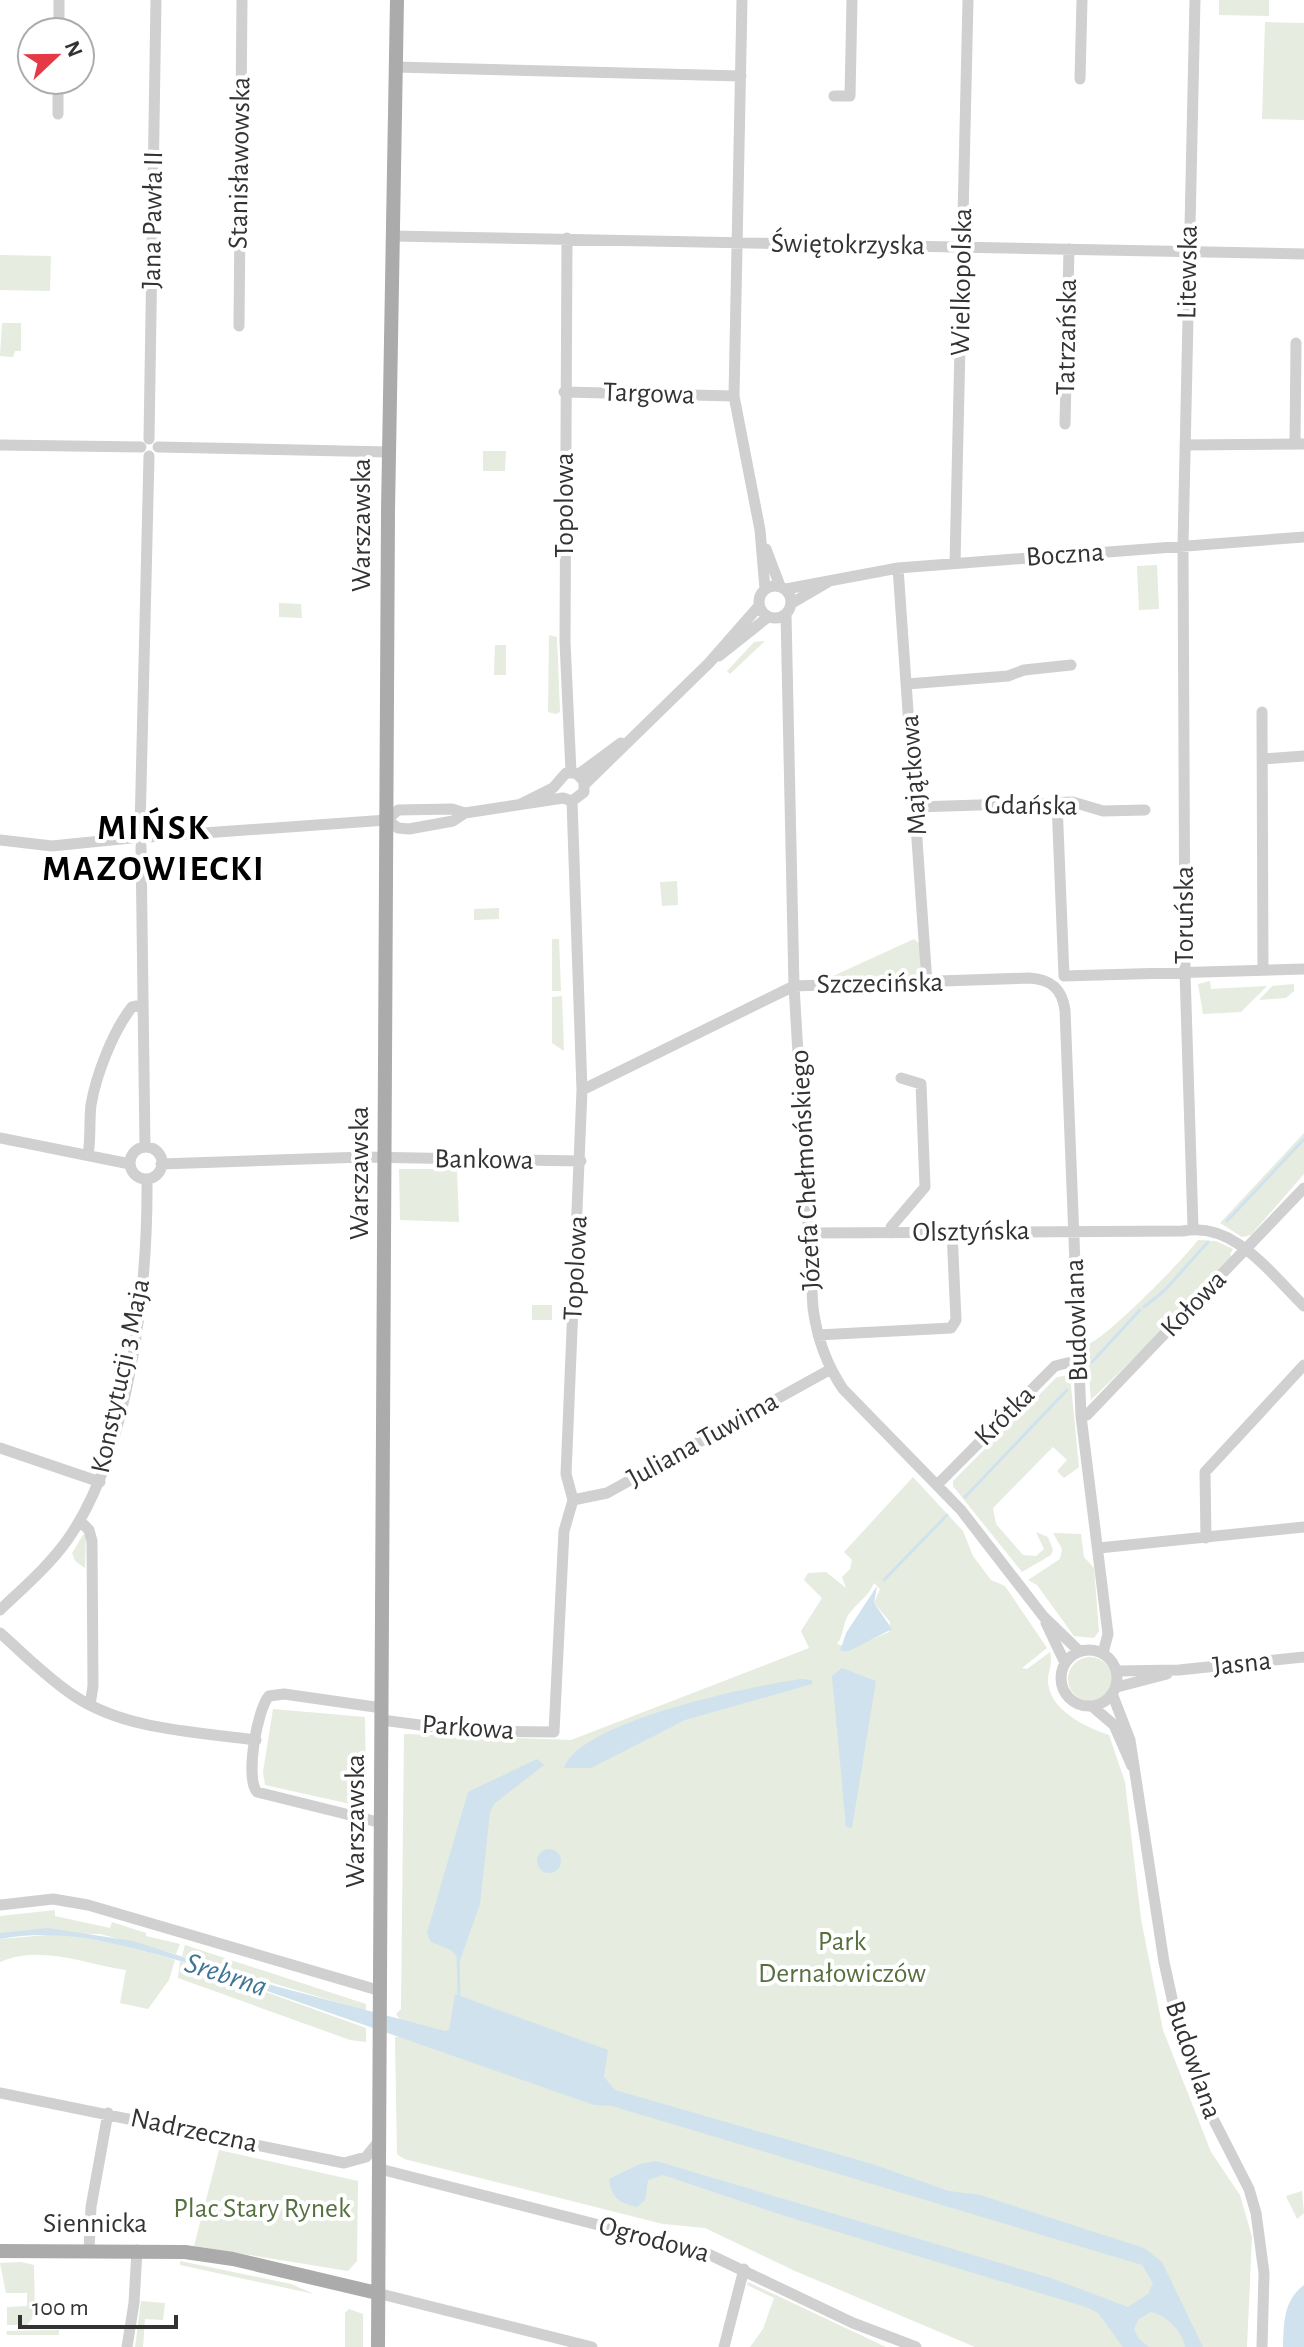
<svg xmlns="http://www.w3.org/2000/svg" width="1304" height="2347" viewBox="0 0 1304 2347" font-family="'Alegreya Sans',sans-serif">
	<rect width="100%" height="100%" fill="#fff"/>
	<!-- green -->
	<path fill="#e6ecdf" fill-rule="evenodd" d="M1219,0H1269V16L1219,15Z
		M1265,22L1304,23V120L1262,119Z
		M0,255L51,256L50,291L0,290Z
		M2,323H21V351H15L13,357L0,356Z
		M483,451H506L505,471H483Z
		M1157,565L1159,609L1139,610L1137,566Z
		M279,603L301,604L302,618L279,617Z
		M549,635L557,637L560,712L556,714L548,712Z
		M765,641L730,674L727,671L754,642Z
		M495,645H506V675H494Z
		M677,881L678,905L662,906L660,882Z
		M499,908V919L474,920V909Z
		M552,939H559L561,991H552Z
		M914,939L920,944V968L915,977L833,976Z
		M1210,981L1211,989L1267,986L1241,1012L1203,1014L1198,984Z
		M1294,984V991L1286,998L1259,1000L1272,986Z
		M562,996L564,1051L552,1043V997Z
		M1304,1133V1174L1251,1235L1242,1237L1220,1223Z
		M399,1169H457L459,1222L400,1220Z
		M1198,1240L1216,1241L1233,1249L1230,1254L1234,1260L1091,1400L1086,1345C1104,1341 1184,1259 1198,1240Z
		M532,1305H552V1320H532Z
		M1070,1375L1079,1467L1064,1478L1057,1471L1067,1460L1053,1447L993,1508L996,1524L1023,1555L1036,1556L1044,1549L1036,1532L1048,1537L1053,1550L1051,1555L1022,1572L953,1486V1481L1057,1377Z
		M913,1477L963,1531L973,1556L991,1580L1005,1586L1047,1648L1022,1668L1027,1669L1050,1652C1054,1667 1045,1673 1049,1688C1055,1713 1088,1728 1109,1735L1125,1782L1141,1919L1163,2030L1211,2152L1240,2195L1252,2237L1247,2347H975L795,2271L705,2228L663,2224L404,2159L397,2154L395,2037H399L400,2020L396,2014L401,2009L404,1734L571,1740L809,1648L801,1631L822,1598L804,1580L808,1573L826,1572L846,1588L842,1577L850,1569L852,1560L844,1552ZM874,1583L880,1589L874,1603L890,1622L889,1632L851,1648L837,1644C844,1635 843,1622 849,1614C857,1603 869,1596 874,1583Z
		M1053,1533L1081,1534L1084,1557L1094,1568L1099,1631L1094,1638L1074,1636L1037,1585L1028,1580L1060,1559L1062,1549Z
		M83,1535H86L85,1568L75,1561L72,1553Z
		M1068 1679a22 22 0 1 1 44 0a22 22 0 1 1-44 0Z
		M273,1709L365,1717L366,1793L355,1805L265,1785L263,1772Z
		M55,1910V1916L110,1928L112,1922L146,1933V1936L180,1944L176,1954L100,1934L0,1933V1916Z
		M59,1934L120,1944L175,1960L169,1980L148,2009L120,2003L126,1970C86,1964 39,1944 0,1962V1939Z
		M185,1945L366,2004V2011L182,1956Z
		M180,1961L366,2028V2042L350,2040L178,1978Z
		M219,2150L358,2181L357,2261L348,2271L194,2246Z
		M1302,2191L1304,2213L1297,2219L1286,2196Z
		M180,2261L291,2284L314,2294L180,2265Z
		M21,2262L34,2265L35,2315L27,2325H7V2307L27,2306V2293H6L0,2263Z
		M748,2282L886,2347H750L763,2329L774,2298L747,2285Z
		M141,2301L165,2303L163,2320L145,2319L143,2347H135Z
		M349,2309L363,2314V2347H345V2313Z
		M59,2330V2335H7L6,2331Z"/>
	<!-- water -->
	<path fill="#cfe2ee" d="M877,1586L874,1603L892,1629L849,1651H840L846,1633Z
		M842,1668L876,1681L852,1828L846,1827L832,1676Z
		M801,1679L812,1680V1684L685,1720L591,1768H564C580,1721 752,1686 801,1679Z
		M537,1759L544,1765L494,1804L490,1812L480,1904L460,1960L451,1950L431,1942L427,1933L468,1792Z
		M537 1861a12 12 0 1 1 24 0a12 12 0 1 1-24 0Z
		M48,1928L133,1941L275,1986L445,2031L449,2030L455,1994L608,2050L604,2077L615,2090L872,2164L949,2191L980,2195L1144,2248L1162,2262L1203,2347H1185C1183,2332 1166,2314 1150,2312L1138,2320L1134,2329L1138,2338L1149,2347H1123L1098,2313L1086,2307L782,2215L663,2175L648,2180L645,2200L637,2207C619,2203 612,2198 609,2179L640,2164L656,2161L1051,2278L1128,2307L1148,2294L1153,2283L1142,2265L612,2106L594,2105L184,1962C122,1945 64,1927 0,1939V1933Z
		M1304,2285V2347H1283C1284,2323 1283,2301 1304,2285Z"/>
	<g fill="none" stroke-linecap="round" stroke-linejoin="round">
		<!-- stream -->
		<path stroke="#cfe2ee" stroke-width="3" d="M1227,1221L1304,1139
			M1144,1307L1165,1290L1208,1242
			M1092,1362L1140,1310
			M965,1497L1067,1390
			M884,1580L947,1515
			M458,1954L459,1994"/>
		<!-- minor -->
		<path stroke="#d0d0d0" stroke-width="11" d="M742,0L734,396L760,530L765,589
			M59,32V0
			M396,67L741,76
			M1080,79L1082,0
			M834,96H850L852,0
			M58,114V80
			M392,236L1304,254
			M567,238L565,642L571,772
			M239,326L242,0
			M564,392L734,396
			M1065,424L1069,249
			M149,439L156,0
			M1295,443L1296,343
			M0,445L141,447
			M1185,445L1304,444
			M158,447L389,452
			M766,549L780,586
			M955,563L968,0
			M898,568L927,983
			M759 602a16 16 0 1 1 32 0a16 16 0 1 1-32 0Z
			M786,589L898,568L1304,537
			M792,603L828,582
			M786,614L794,986L813,1308C817,1338 826,1364 843,1389L961,1510L1043,1616L1079,1651
			M719,656L768,617
			M907,684L1008,676L1024,670L1071,665
			M1262,712L1263,970
			M1263,759L1304,756
			M579,774L621,743
			M585,784L709,663L759,606
			M1057,802L1064,976
			M916,807L1073,802L1103,811L1145,810
			M387,820L398,828L409,829L453,821L465,813L563,798L572,801L584,792V781L576,773H566L553,788L521,804
			M387,820L398,810L452,809L465,813
			M140,829L149,456
			M148,837L387,820
			M0,840L52,846L131,838
			M141,846L145,1147
			M1064,976L1304,969
			M582,1090L794,986L1029,978C1050,979 1062,988 1065,1010L1081,1416L1108,1634L1103,1653
			M0,1138L130,1164
			M130 1163a16 16 0 1 1 32 0a16 16 0 1 1-32 0Z
			M88,1155C91,1138 89,1121 91,1105C96,1075 113,1031 132,1007L142,1005
			M161,1164L364,1157L581,1161
			M1193,1227L1185,972L1183,545L1195,0
			M809,1233L1183,1231C1234,1221 1270,1273 1304,1306
			M891,1233V1227L925,1187L921,1084L901,1078
			M818,1335L951,1328L956,1320L952,1231
			M1081,1416L1087,1415L1304,1188
			M0,1448L100,1482
			M938,1484L1055,1366L1079,1360
			M573,1500L607,1493L831,1369
			M80,1521L89,1530L92,1541L93,1686L90,1705
			M1206,1538L1205,1472L1304,1365
			M1099,1548L1304,1527
			M0,1610C23,1588 49,1566 68,1539C130,1450 148,1286 147,1179
			M1046,1623L1065,1663
			M0,1633C24,1654 48,1679 76,1697C126,1730 198,1732 256,1740
			M1061 1678a28 28 0 1 1 56 0a28 28 0 1 1-56 0Z
			M1117,1671L1179,1670L1304,1657
			M1117,1687L1167,1674
			M1113,1696L1130,1740L1164,1962L1177,2021L1203,2099L1249,2189L1256,2213L1264,2273L1262,2347
			M1093,1707L1114,1725L1132,1766
			M382,1720L465,1731L554,1732L564,1531L573,1500L566,1474L582,1090L572,801
			M382,1823L257,1792C245,1778 257,1709 269,1696L284,1694L382,1708
			M0,1905L53,1899L88,1905L381,1991
			M0,2093L344,2163L366,2157L379,2141
			M380,2169L704,2252L853,2323L916,2347
			M89,2250L91,2207L108,2113
			M377,2293L592,2347
			M127,2347L134,2303L137,2250
			M724,2347L744,2269"/>
		<!-- major -->
		<path stroke="#ababab" stroke-width="14" d="M0,2251L185,2252L233,2259L377,2293
			M378,2347L388,511L397,0"/>
	</g>
	<g text-anchor="middle" dominant-baseline="central" stroke-width="8" stroke-linejoin="round" paint-order="stroke">
		<!-- street labels -->
		<g font-size="28" fill="#333" stroke="#fff">
			<text transform="translate(240 163) rotate(-89)">Stanisławowska</text>
			<text transform="translate(153 220) rotate(-89)">Jana Pawła II</text>
			<text transform="translate(848 245) rotate(1)">Świętokrzyska</text>
			<text transform="translate(1188 272) rotate(-89)">Litewska</text>
			<text transform="translate(962 282) rotate(-89)">Wielkopolska</text>
			<text transform="translate(1067 337) rotate(-89)">Tatrzańska</text>
			<text transform="translate(649 394) rotate(2)">Targowa</text>
			<text transform="translate(565 505) rotate(-90)">Topolowa</text>
			<text transform="translate(362 525) rotate(-90)">Warszawska</text>
			<text transform="translate(1065 555) rotate(-4)">Boczna</text>
			<text transform="translate(914 775) rotate(-94)">Majątkowa</text>
			<text transform="translate(1031 806) rotate(1)">Gdańska</text>
			<text transform="translate(1185 915) rotate(-90)">Toruńska</text>
			<text transform="translate(880 984) rotate(-1)">Szczecińska</text>
			<text transform="translate(484 1160) rotate(1)">Bankowa</text>
			<text transform="translate(806 1170) rotate(-93)">Józefa Chełmońskiego</text>
			<text transform="translate(360 1173) rotate(-90)">Warszawska</text>
			<text transform="translate(971 1232) rotate(-1)">Olsztyńska</text>
			<text transform="translate(576 1268) rotate(-87)">Topolowa</text>
			<text transform="translate(1194 1304) rotate(-46)">Kołowa</text>
			<text transform="translate(1077 1320) rotate(-92)">Budowlana</text>
			<text transform="translate(121 1376) rotate(-78)">Konstytucji 3 Maja</text>
			<text transform="translate(1005 1416) rotate(-45)">Krótka</text>
			<text transform="translate(703 1440) rotate(-29)">Juliana Tuwima</text>
			<text transform="translate(1242 1664) rotate(-6)">Jasna</text>
			<text transform="translate(468 1728) rotate(4)">Parkowa</text>
			<text transform="translate(356 1821) rotate(-90)">Warszawska</text>
			<text transform="translate(1193 2060) rotate(71)">Budowlana</text>
			<text transform="translate(194 2131) rotate(12)">Nadrzeczna</text>
			<text x="95" y="2224">Siennicka</text>
			<text transform="translate(654 2240) rotate(15)">Ogrodowa</text>
		</g>
		<!-- park labels -->
		<g font-size="28" fill="#56703f" stroke="#fff">
			<text x="842" y="1942">Park<tspan x="842" dy="32">Dernałowiczów</tspan></text>
			<text x="262" y="2209">Plac Stary Rynek</text>
		</g>
		<!-- water labels -->
		<g font-size="30" font-style="italic" fill="#3f7597" stroke="#fff">
			<text transform="translate(226 1975) rotate(18)">Srebrna</text>
		</g>
		<!-- district labels -->
		<g font-size="36" font-weight="bold" letter-spacing="2" fill="#000" stroke="#fff">
			<text x="154" y="828">MIŃSK<tspan x="154" dy="41">MAZOWIECKI</tspan></text>
		</g>
	</g>
	<!-- north arrow -->
	<g transform="translate(56 56) rotate(68)"><circle r="38" fill="#ffffff" stroke="#adadad" stroke-width="2"/>
	<path d="M0-6L14 30L0 20L-14 30Z" fill="#e63946"/>
	<text y="-12" font-size="22" font-weight="bold" text-anchor="middle" fill="#333333">N</text>
	</g>
	<!-- scale -->
	<path d="M20 2315v12h156v-12" fill="none" stroke="#333333" stroke-width="4"/>
	<text x="32" y="2315" font-size="24" fill="#333333" stroke="#ffffff" stroke-width="6" paint-order="stroke">100 m</text>
</svg>
